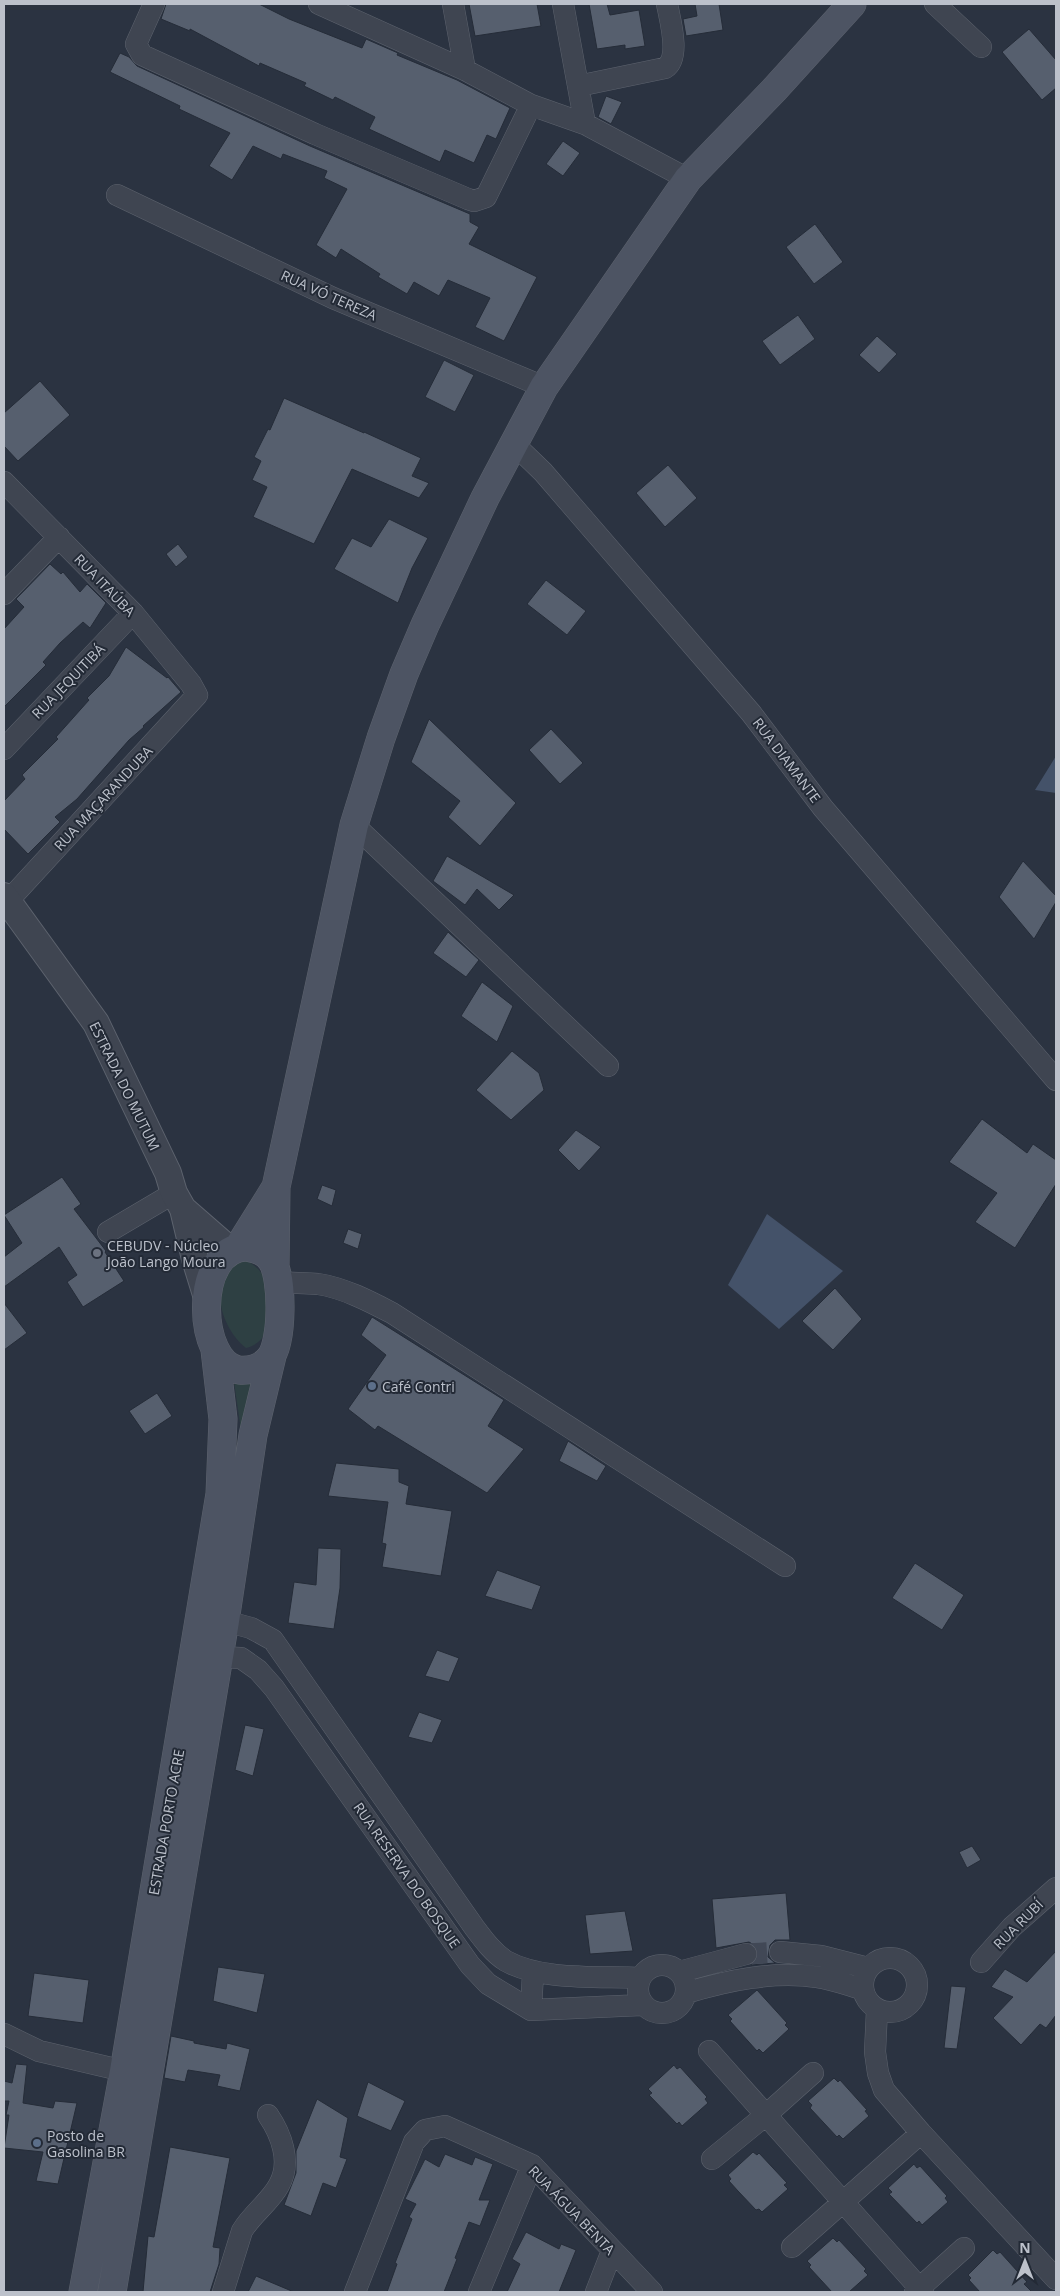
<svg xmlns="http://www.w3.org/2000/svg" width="1060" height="2296" viewBox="0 0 1060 2296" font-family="'Open Sans',sans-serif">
	<rect width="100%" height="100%" fill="#2b3341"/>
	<!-- green -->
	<path fill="#2e4043" d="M246,1260C254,1265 261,1270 265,1279C267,1285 266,1293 267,1299C269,1321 271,1341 246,1348C224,1331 208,1289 232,1266C235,1263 241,1262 246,1260Z
		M233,1375L257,1376L242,1437Z"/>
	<!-- water -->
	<path fill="#445269" d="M1056,756V793L1035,790Z
		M767,1214L843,1271L779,1329L728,1285Z"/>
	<!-- building -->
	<path fill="#565f6e" stroke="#252c38" d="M166,4H259L289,19L362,48L366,39L398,53L397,55L457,80L510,108L496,139L487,135L474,163L445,150L440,162L369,129L375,117L335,97L333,100L304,86L306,83L260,63L259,66L190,29V31L161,19Z
		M469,4H537L541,26L475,36Z
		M589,4H607L610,15L639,10L645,46L625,49V45L597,49Z
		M695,4H719L723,30L686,36L683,19L697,16Z
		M1029,29L1056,60V88L1042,100L1002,52Z
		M120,53L129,57L137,66L310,146L470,214V222L479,227L469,244L537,277L504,341L475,327L490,298L448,280L439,296L414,282L407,294L378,277L380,274L341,249L336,258L316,245L347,189L324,178L327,171L283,154L281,159L253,146L232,180L209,166L230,133L179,109L180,106L110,72Z
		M606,96L622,102L611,124L598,117Z
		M563,141L580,153L563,176L546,164Z
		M815,224L843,262L814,284L786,247Z
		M798,315L815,339L780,365L762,341Z
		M877,336L897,354L879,373L859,355Z
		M444,360L474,375L455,412L425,397Z
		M40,381L70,415L18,461L4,446V413Z
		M284,398L364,433V432L421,458L412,476L429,483L419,498L352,469L314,544L253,517L267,487L252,480L261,461L254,457L268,429L270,430Z
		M668,465L697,498L665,527L636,493Z
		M389,519L428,538L412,568L398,603L334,569L352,538L371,547Z
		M178,544L188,557L176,567L166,554Z
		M50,564L61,574L63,572L80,592L87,584L106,603L90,628L83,622L60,643L43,662L46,665L4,707V629L24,607L16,599Z
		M546,580L586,611L567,635L527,604Z
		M126,647L167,678L168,677L181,692L143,726L144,727L129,740L77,799L55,817L60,822L28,854L4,829V801L25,779L22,775L58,739L56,737L89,700L87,698L109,676Z
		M429,719L516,803L480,846L448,817L460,801L411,762Z
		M551,729L583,763L560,784L529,750Z
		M447,856L485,878L514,895L499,910L477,889L465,905L433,881Z
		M1023,861L1056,896V902L1034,939L999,897Z
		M448,932L479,960L466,977L433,953Z
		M482,982L513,1006L497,1042L461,1016Z
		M512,1051L539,1073L544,1090L511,1120L476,1090Z
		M982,1119L1027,1153L1033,1144L1056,1160V1184L1015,1248L975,1222L997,1193L949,1162Z
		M576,1130L601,1147L579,1171L558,1150Z
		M62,1177L81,1204L74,1209L106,1251L105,1252L124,1281L83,1307L67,1282L77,1275L59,1247L4,1287V1257L22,1243L4,1215Z
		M322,1185L336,1190L332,1206L317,1199Z
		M348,1229L362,1234L358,1249L343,1243Z
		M835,1288L862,1319L833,1350L802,1321Z
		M4,1303L27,1333L4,1350Z
		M372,1317L504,1400L488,1426L524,1449L487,1493L378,1426L375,1430L348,1409L386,1355L361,1335Z
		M157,1393L172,1416L145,1434L129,1411Z
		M568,1441L606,1466L597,1481L559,1461Z
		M336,1463L399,1469V1482L409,1486L406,1504L452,1511L441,1576L382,1567L386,1544L382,1543L388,1502L328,1496Z
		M318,1548L341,1549L340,1588L334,1629L288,1623L294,1582L316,1585Z
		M915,1563L964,1595L942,1630L892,1598Z
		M497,1570L541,1586L532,1610L485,1596Z
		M437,1650L459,1658L449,1682L425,1676Z
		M419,1712L442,1720L432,1743L408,1737Z
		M245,1725L264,1729L253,1776L235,1770Z
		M972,1846L981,1860L967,1868L959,1852Z
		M786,1893L790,1940H775L770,1945L768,1957L775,1963L751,1965L758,1958V1951L754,1945L749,1942L716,1948L712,1899Z
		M625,1911L633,1951L590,1954L585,1915Z
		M1056,1951V2015L1046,2028L1040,2024L1021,2045L993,2018L1013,1997L991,1987L1005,1969L1027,1982Z
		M218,1967L265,1974L257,2013L213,2001Z
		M34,1973L89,1980L83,2023L28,2016Z
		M951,1986L966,1987L957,2049L944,2048Z
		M757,1990L787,2023L785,2025L789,2029L763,2053L759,2049L757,2051L730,2021L732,2019L728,2015Z
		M171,2036L194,2041V2043L226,2049L227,2043L250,2049L240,2091L217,2086L220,2075L188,2070L185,2082L164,2078Z
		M16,2064L27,2065L23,2103L53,2108L55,2101L77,2103L58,2184L36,2181L43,2152L4,2148L9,2115H6L9,2101H4V2081L12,2083Z
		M674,2065L677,2069L680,2067L707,2097L705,2099L708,2103L682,2126L679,2122L677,2124L649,2095L652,2093L648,2089Z
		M834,2078L838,2082L840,2080L867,2110L865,2111L869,2116L843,2139L839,2135L837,2137L810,2108L812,2105L808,2101Z
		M368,2082L405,2101L391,2131L357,2116Z
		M317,2099L348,2118L340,2157L347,2159L336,2188L323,2183L311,2216L284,2205L296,2173V2151Z
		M170,2147L230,2158L213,2247L220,2248L219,2264L210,2292H143L148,2236L154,2237Z
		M753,2152L757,2155L759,2153L787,2183L784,2185L788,2189L762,2212L759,2209L756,2210L738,2191L729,2181L731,2179L728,2175Z
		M445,2154L472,2165L475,2157L493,2164L479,2200H490L480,2226L469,2222L455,2258L457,2259L444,2292H387L397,2264L395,2263L412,2219L409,2217L416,2204L405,2199L425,2159L439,2167Z
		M914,2164L917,2168L920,2166L947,2196L945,2198L948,2202L922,2225L919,2221L917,2223L889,2194L892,2192L888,2188Z
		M526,2232L559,2249L561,2244L576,2250L559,2292H507L520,2264L512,2259Z
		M833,2238L837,2242L839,2240L866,2269L864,2271L868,2275L849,2292H832L809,2267L811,2265L807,2261Z
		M993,2250L997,2254L1000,2252L1027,2282L1024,2284L1032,2292H980L969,2280L971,2278L968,2275Z
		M256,2276L294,2292H248Z"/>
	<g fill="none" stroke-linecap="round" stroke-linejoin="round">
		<!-- minor-tunnel -->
		<path stroke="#414856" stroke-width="21" stroke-dasharray="21 11" stroke-linecap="butt" d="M746,1954L780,1952"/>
		<defs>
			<path id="minor" d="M154,4L136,44L142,55L315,134L468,199L474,201L486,197L531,105
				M319,4L465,70L531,105L585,124L688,179
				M453,4L465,70
				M563,4L585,124
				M935,4L981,47
				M578,86L665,68C681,58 670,20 667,4
				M117,195L333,298L544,387
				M514,444L543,472L751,713L823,808L1056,1080
				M4,482L133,613L191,684L197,695L8,901
				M4,594L59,537
				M4,749L133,613
				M354,825L608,1066
				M108,1232L174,1193
				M278,1282C291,1283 305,1283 318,1284C344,1288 369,1301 392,1313L785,1566
				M225,1621L251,1628L273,1640L474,1927C483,1939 493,1953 506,1961C542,1981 599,1976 640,1978
				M218,1657L241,1658L258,1670L274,1688L470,1965L488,1984L531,2010L642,2005
				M780,1952L821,1956L868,1968
				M863 1985a27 27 0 1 1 54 0a27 27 0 1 1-54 0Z
				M981,1962L1012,1927L1056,1888
				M638 1989a24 24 0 1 1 48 0a24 24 0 1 1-48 0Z
				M679,1972L746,1954
				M686,1993C729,1980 773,1971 817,1977C832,1979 848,1985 862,1989
				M531,2010L533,1973
				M877,2010L875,2052L878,2073L884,2090L921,2133L1056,2279
				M4,2034L39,2051L124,2071
				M709,2051L923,2292
				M712,2159L766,2115L813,2073
				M792,2247L921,2133
				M223,2292L242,2231C252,2214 270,2202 279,2185C292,2162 281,2134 268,2115
				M355,2292L414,2142L425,2130L445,2126L532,2165L652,2292
				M479,2292L532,2165
				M596,2292L612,2251
				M915,2292L964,2248"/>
			<path id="tertiary" d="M4,896L96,1023L168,1173L174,1193L183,1209L195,1259L207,1298
				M183,1209L230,1250"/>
			<path id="secondary" d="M246,1247C256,1249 266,1251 272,1261C283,1278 283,1342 270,1358C263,1367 251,1371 239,1370C197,1364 192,1249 246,1247Z
				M238,1248L276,1187
				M275,1268L276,1187L354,825L381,738L404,674L425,625L485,498L544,387L688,179L774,90L852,4
				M83,2292L124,2071L220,1494L223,1419L215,1350
				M112,2292L225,1621L253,1435L272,1356"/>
		</defs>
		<!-- minor casing -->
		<use href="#minor" stroke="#5d636e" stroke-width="22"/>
		<!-- tertiary casing -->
		<use href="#tertiary" stroke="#5d636e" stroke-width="28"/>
		<!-- secondary casing -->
		<use href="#secondary" stroke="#5d636e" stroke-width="29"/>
		<!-- minor -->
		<use href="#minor" stroke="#3f4551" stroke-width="21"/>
		<!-- tertiary -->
		<use href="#tertiary" stroke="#3f4551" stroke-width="26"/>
		<!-- secondary -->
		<use href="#secondary" stroke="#4d5463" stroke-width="28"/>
	</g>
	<!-- markers -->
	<circle fill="#6b7280" stroke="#232a36" stroke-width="2" cx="97" cy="1253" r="5"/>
	<g fill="#5c6f8a" stroke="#232a36" stroke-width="2">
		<circle cx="372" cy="1386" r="5"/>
		<circle cx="37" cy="2143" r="5"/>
	</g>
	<g text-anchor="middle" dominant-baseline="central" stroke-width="4" stroke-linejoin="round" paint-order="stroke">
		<!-- street labels -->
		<g font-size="14" fill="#bcc1cb" stroke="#232a36">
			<text transform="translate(329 295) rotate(24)">RUA VÓ TEREZA</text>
			<text transform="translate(105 585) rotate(46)">RUA ITAÚBA</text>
			<text transform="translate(68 681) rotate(-46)">RUA JEQUITIBÁ</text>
			<text transform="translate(787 760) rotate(53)">RUA DIAMANTE</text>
			<text transform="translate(103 798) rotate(-47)">RUA MAÇARANDUBA</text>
			<text transform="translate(125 1086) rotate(64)">ESTRADA DO MUTUM</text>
			<text transform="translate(166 1822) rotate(-80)">ESTRADA PORTO ACRE</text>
			<text transform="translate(407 1875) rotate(55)">RUA RESERVA DO BOSQUE</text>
			<text transform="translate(1018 1924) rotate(-45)">RUA RUBÍ</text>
			<text transform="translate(572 2210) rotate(46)">RUA ÁGUA BENTA</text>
		</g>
		<!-- poi labels -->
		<g font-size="14" fill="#bcc1cb" stroke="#232a36" text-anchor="start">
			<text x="107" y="1245">CEBUDV - Núcleo<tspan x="107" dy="16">João Lango Moura</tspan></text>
			<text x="382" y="1386">Café Contri</text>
			<text x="47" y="2135">Posto de<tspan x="47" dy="16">Gasolina BR</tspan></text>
		</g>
	</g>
	<!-- border -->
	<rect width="1060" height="2296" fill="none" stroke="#bcc1cb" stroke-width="10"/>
	<!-- north arrow -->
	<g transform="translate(1025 2261)" stroke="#232a36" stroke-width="4" paint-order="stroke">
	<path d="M0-4L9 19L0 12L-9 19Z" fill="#bcc1cb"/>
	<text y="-8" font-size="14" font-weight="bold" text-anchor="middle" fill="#bcc1cb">N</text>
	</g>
</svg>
